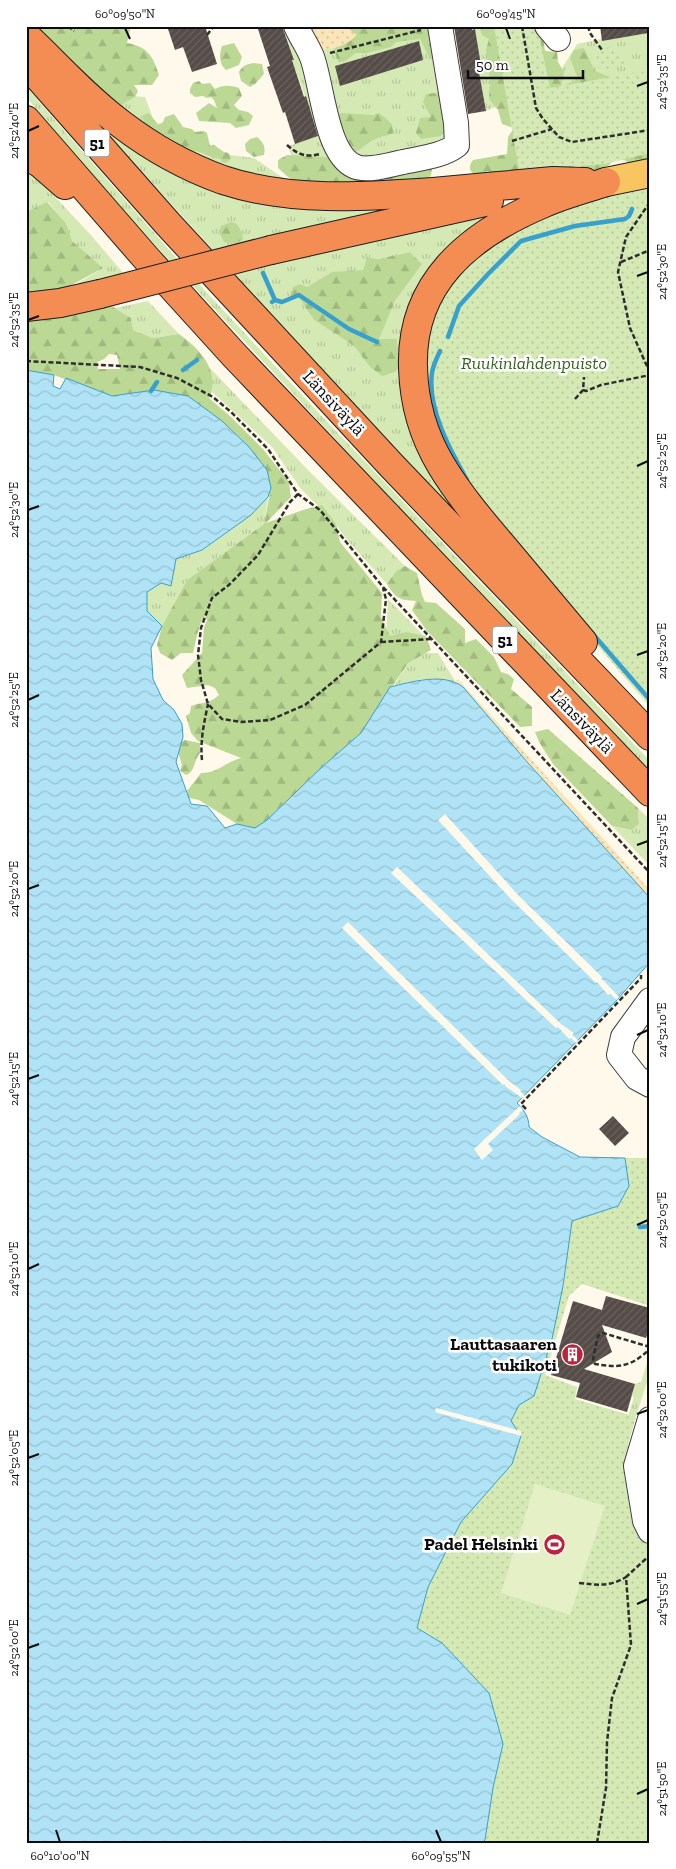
<svg xmlns="http://www.w3.org/2000/svg" width="676" height="1869" viewBox="0 0 676 1869" font-family="'Zilla Slab',serif">
	<defs>
		<pattern id="grass-tufts" width="24" height="20" patternUnits="userSpaceOnUse" patternTransform="scale(1.25)"><rect width="24" height="20" fill="#d5e9b5"/><path d="M3 7l-1-3M5 7V3M7 7l1-3M15 17l-1-3M17 17v-4M19 17l1-3" fill="none" stroke="#b6c79a"/></pattern>
		<pattern id="forest-firs" width="22" height="20" patternUnits="userSpaceOnUse" patternTransform="scale(1.25)"><rect width="22" height="20" fill="#bbd995"/><path d="M5 1l3.5 6h-7zM16 11l3.5 6h-7z" fill="#a0b97f"/></pattern>
		<pattern id="sand-dots" width="8" height="8" patternUnits="userSpaceOnUse" patternTransform="scale(1.25)"><rect width="8" height="8" fill="#fae5b8"/><path d="M2 2h.1M6 6h.1" fill="none" stroke="#d5c39d" stroke-width="1.8" stroke-linecap="round"/></pattern>
		<pattern id="park-dots" width="8" height="8" patternUnits="userSpaceOnUse" patternTransform="scale(1.25)"><rect width="8" height="8" fill="#d5e9b5"/><path d="M2 2h.1M6 6h.1" fill="none" stroke="#b6c79a" stroke-width="1.8" stroke-linecap="round"/></pattern>
		<pattern id="water-waves" width="16" height="10" patternUnits="userSpaceOnUse" patternTransform="scale(1.25)"><rect width="16" height="10" fill="#b0e3f6"/><path d="M0 5q4-4 8 0t8 0" fill="none" stroke="#96c2d2"/></pattern>
		<pattern id="building-hatch" width="6" height="6" patternUnits="userSpaceOnUse" patternTransform="scale(1.25)"><rect width="6" height="6" fill="#554c48"/><path d="M-1 1l2-2M0 6l6-6M5 7l2-2" fill="none" stroke="#68615e"/></pattern>
	</defs>
	<rect width="100%" height="100%" fill="#fff9eb"/>
	<!-- grass -->
	<path fill="url(#grass-tufts)" fill-rule="evenodd" d="M47,26L132,96L145,97L154,121L215,153L254,158L292,184L257,182L141,131Z
		M283,26H434L453,145L389,162L292,157L288,146L319,136L292,60L294,59Z
		M472,26H494L507,102L486,111L479,72L482,71L475,30H472Z
		M650,29V126L549,89L577,44Z
		M26,86L47,111L178,260L171,262L130,218L26,97Z
		M78,98L205,182L459,194L215,252L98,124Z
		M26,166L90,234L125,275L92,285L78,283L103,268L71,241L66,223L48,202L26,212Z
		M496,212L489,548L232,273L280,260ZM410,252L421,264L395,301L378,339H397L400,367H370L354,346L314,320L298,297L363,270L367,257L378,259Z
		M199,284L316,410L650,761V770L433,544L192,285Z
		M148,301L179,334L153,338L133,330L131,318L115,308Z
		M210,368L308,470L405,566L396,571L387,584L348,541L322,506H318L301,489L272,447L212,392Z
		M268,497L264,524L187,580L162,626L147,611V592L161,583L171,585L176,559L202,550L251,515Z
		M388,599L424,636L386,638Z
		M422,653H438L455,681L423,679L394,686L408,662Z
		M638,808L650,820V866L612,826L632,830L639,824Z
		M649,1357L650,1373L636,1416L632,1420L628,1416L634,1397L632,1396L635,1384L641,1382Z"/>
	<!-- forest -->
	<path fill="url(#forest-firs)" fill-rule="evenodd" d="M30,26H131L127,43C148,47 153,56 159,75L152,85H134L138,91L135,97L116,108Z
		M344,26H444L440,58L430,59L420,39L396,42L391,47L367,53H356L344,62H338C333,44 331,41 344,26Z
		M479,26H514L542,31L545,51L557,52L558,62L564,72L561,87L578,79L570,58L574,50L584,48L595,71L615,79L650,126V161L630,163L624,160H614L608,166L588,172L579,165L557,172L493,175L488,171L479,176C470,173 467,168 473,160L507,154L508,137L514,128L502,124L498,110L489,99L490,79L486,50L489,39L482,35Z
		M234,43L242,57L239,65L226,70C219,64 219,55 222,46Z
		M254,63L262,64L264,74L255,84L250,87L241,81L239,72C243,65 247,64 254,63Z
		M199,81L202,84L210,83L215,89C223,85 229,85 239,88L242,96L234,105L239,110L248,112L253,116L249,125L236,128L230,123L199,121L196,113L209,103L217,108L214,100L211,97L207,98L203,96L195,97L190,93V89L193,83Z
		M435,93L441,95L446,129L441,136L421,139L416,133L420,118L431,117L423,102L426,94Z
		M149,113L158,125L163,122L165,117L174,114L183,127L192,129L195,132L204,131L207,133L210,146L214,145L224,152L229,153L231,159L226,163L222,162L219,157C205,159 201,146 185,153L175,141L159,132L155,133C148,128 141,125 143,115Z
		M341,113L373,115L379,113L392,124L393,133C387,136 383,136 378,138C368,141 363,149 353,153L334,117Z
		M257,137C263,142 266,147 264,155L254,157L246,151L245,144L250,139Z
		M287,155L433,163L431,175L425,184L306,187L288,177L278,168V160Z
		M47,202L66,223L72,241L103,268L40,302H26V212Z
		M231,222L237,224L242,233L243,239L236,244L224,242L219,232L221,226Z
		M410,252L422,264L395,301L379,339H397L400,367L395,372L382,376L370,367L354,346L314,320L298,297L291,294L293,287L300,284L307,287L332,272L363,270L367,257L378,259Z
		M110,305L131,318L133,330L153,338L179,334C200,349 221,371 209,398L231,417L263,449L289,482L291,497L266,523L303,510L322,505L336,524L340,542L382,593L381,617L390,636L406,632L425,636L427,631L412,610L416,601C400,600 396,599 387,584L396,571L405,566L417,573L422,595L425,602L436,603L465,629V643L476,639L494,657L501,672L508,674L514,679L511,689L532,707V726L520,727L428,632L426,636L431,650L408,663L361,733L322,767L267,820L255,829L237,824L199,800L189,798L187,791L201,773C219,773 225,762 241,758L198,741L191,733L186,716L190,713L191,706C202,702 209,704 219,695L215,688L208,685L187,688L182,675L202,653L204,627L207,620L205,616C198,624 196,642 193,653H181L172,660L160,653L157,645L162,626L187,580L264,524L271,488L249,447L222,421L188,396L154,390L112,396L54,375L26,370V320L47,319ZM109,354L117,355L120,369H98L97,362L104,359Z
		M548,729L638,808L639,824L632,830L612,826L553,764L539,742L535,732Z
		M185,740L200,743V753C193,761 196,771 186,775L180,771L182,765L176,745Z"/>
	<!-- sand -->
	<path fill="url(#sand-dots)" d="M345,26L357,35C347,45 335,49 322,50L303,32Z
		M458,679L650,890V898L528,763L463,687L455,681Z"/>
	<!-- park -->
	<path fill="url(#park-dots)" d="M494,26H537L550,88L650,70V153L605,164L519,170Z
		M610,47L616,55L625,57L626,64L618,67L599,71L596,51Z
		M650,189V707L496,527L430,423L419,344L428,308L466,257L543,211L606,197Z
		M625,1158H650V1306L582,1284L569,1296L545,1375L577,1387L575,1399L636,1417L629,1441L624,1472L633,1519L650,1549V1833L647,1843H482L485,1840L493,1788L503,1744L417,1628L428,1587L461,1522L512,1463L511,1421L519,1405L534,1396L552,1339L563,1286L572,1221L618,1206L629,1186Z"/>
	<!-- pitch -->
	<path fill="#e6f0c7" d="M535,1484L605,1506L570,1615L501,1593Z"/>
	<!-- water -->
	<path fill="url(#water-waves)" stroke="#37a0cd" d="M26,370L54,375L53,386L60,389L66,378L112,396L154,390L188,396L222,421L249,447L267,470L271,488L268,497L251,515L202,550L176,559L171,586L161,583L147,592V611L162,626L151,648L153,679L163,700L174,710L182,724L183,737L176,762L191,804L207,806L225,828L237,824L255,828L267,820L322,767L361,733L390,687C411,682 444,672 463,687L528,763L650,898V962L617,1000L517,1103C524,1110 529,1117 529,1127L542,1137L580,1157L625,1158L629,1186L618,1206L572,1221L563,1286L552,1339L534,1396L519,1405L511,1421L521,1436L512,1464L461,1522L428,1587L417,1628L442,1643L489,1693L503,1744L493,1788L485,1840L482,1843H26Z"/>
	<!-- pier -->
	<path fill="#fff9eb" d="M445,814L518,895L602,977L601,979L603,980L619,997L617,1000L610,994L608,995L597,982L596,983L511,899L438,820Z
		M397,867L561,1024L574,1033L572,1035L578,1040L576,1043L571,1038L569,1039L558,1027L556,1028L391,873Z
		M348,922L508,1080L521,1090L520,1091L525,1096L522,1098L505,1086V1084L503,1085L342,928Z
		M520,1106L523,1110L519,1113L520,1114L488,1144L493,1150L482,1160L474,1149Z
		M436,1408L521,1431V1436L435,1412Z"/>
	<g fill="none" stroke-linecap="round" stroke-linejoin="round">
		<!-- stream -->
		<path stroke="#37a0cd" stroke-width="4.5" d="M263,273L275,300L272,302
			M275,300L282,302L299,295L349,329L377,342
			M448,337L459,306L488,274L521,241L575,226L625,219L629,216L632,209
			M440,351C437,358 433,365 432,373C427,408 450,450 467,480
			M183,370L197,360
			M151,391L157,382
			M592,633L650,700
			M640,1227L650,1226"/>
	</g>
	<!-- building -->
	<path fill="url(#building-hatch)" d="M167,26H205L217,64L192,72L183,47L175,50Z
		M257,26H282L294,60H292L304,97L306,96L318,136L295,144L285,112L283,113L267,67L270,66Z
		M454,26H472V30L475,29L482,71L479,72L486,111L468,114Z
		M600,26H648V33L602,41Z
		M419,41L423,60L340,86L335,66Z
		M613,1116L629,1133L615,1146L599,1129Z
		M606,1296L650,1308V1327L646,1338L602,1325L612,1352L584,1369L635,1384L627,1412L576,1397L580,1383L551,1375L573,1301L602,1310Z"/>
	<g fill="none" stroke-linecap="round" stroke-linejoin="round">
		<defs>
			<path id="minor" d="M296,26C301,37 308,47 312,57C322,84 326,154 354,166C365,172 391,165 403,162C421,158 443,156 457,145L456,123L440,26
				M547,26L558,39
				M650,1000L623,1037L619,1055L637,1078L650,1085
				M650,1419L636,1466L645,1521L650,1531"/>
			<path id="major" d="M606,182L650,173"/>
			<path id="highway" d="M26,36C57,65 86,98 121,124C151,147 187,167 223,180C290,202 363,197 433,192C473,188 513,185 553,181L585,182
				M26,63L168,224L391,465L650,736
				M26,120L146,258L235,356L650,792
				M26,155L41,164L65,185
				M271,250L489,201
				M26,307L60,303L100,294
				M583,642C557,611 531,580 505,549C482,522 459,495 441,465C423,435 414,402 413,368C410,283 469,235 542,204C562,195 585,189 606,182"/>
		</defs>
		<!-- minor casing -->
		<use href="#minor" stroke="#3f3f3f" stroke-width="26"/>
		<!-- major casing -->
		<use href="#major" stroke="#1d1d1d" stroke-width="30"/>
		<!-- highway casing -->
		<use href="#highway" stroke="#1d1d1d" stroke-width="30"/>
		<!-- path -->
		<path stroke="#2e2e2e" stroke-width="2.5" stroke-dasharray="5 2.5" stroke-linecap="butt" d="M68,26L74,31
			M522,26L536,108L543,119L559,137L572,142L650,130
			M588,26L590,33L602,50
			M207,35L214,26
			M330,53L421,30
			M512,141L552,129
			M287,145C297,154 306,158 320,154
			M650,202L626,237L618,272L630,328L650,373
			M621,262L650,250
			M26,361L140,367L177,378L213,397L231,412L268,449L298,494L320,510L383,587L650,873
			M583,390L586,391L601,385L650,375
			M575,399L583,390L584,377
			M298,494L290,502L258,555L230,584L212,598L201,628L198,655L201,680L208,704L222,719L241,722L270,720L305,705L381,642L386,599L383,588
			M381,642L432,639
			M202,760C200,741 204,723 208,704
			M526,1109L521,1104L641,978V975
			M650,1347L603,1333L598,1336L593,1359L595,1364C621,1368 630,1367 650,1349
			M579,1583C597,1585 610,1587 626,1577
			M597,1843L606,1788L607,1742L612,1698L631,1645L626,1577L650,1555"/>
		<!-- minor -->
		<use href="#minor" stroke="#fff" stroke-width="24"/>
		<!-- major -->
		<use href="#major" stroke="#f9c561" stroke-width="28"/>
		<!-- highway -->
		<use href="#highway" stroke="#f48d54" stroke-width="28"/>
		<defs>
			<path id="highway-bridge" d="M100,294L271,250"/>
		</defs>
		<!-- highway-bridge casing -->
		<use href="#highway-bridge" stroke="#1d1d1d" stroke-width="30" stroke-linecap="butt"/>
		<!-- highway-bridge -->
		<use href="#highway-bridge" stroke="#f48d54" stroke-width="28"/>
	</g>
	<!-- ticks -->
	<path fill="none" stroke="#0c0c0c" stroke-width="2" d="M125,28L130,39M506,28L510,39M637,86L648,82M28,131L39,126M637,276L648,272M28,320L39,316M637,466L648,461M28,510L39,506M637,655L648,651M28,700L39,695M637,845L648,841M28,889L39,885M637,1035L648,1030M28,1079L39,1075M637,1225L648,1220M28,1269L39,1264M637,1414L648,1410M28,1458L39,1454M637,1604L648,1599M28,1648L39,1644M637,1794L648,1789M56,1830L60,1842M436,1830L441,1842"/>
	<!-- icons -->
	<defs>
		<symbol id="building-disc" viewBox="-11 -11 22 22"><circle r="9.5" fill="#bc243b" stroke="#fff"/><path d="M-4-6H4V6H1V3H-1V6H-4ZM-2.5-4.3h1.7v1.8h-1.7ZM.8-4.3h1.7v1.8H.8ZM-2.5-1h1.7V.8h-1.7ZM.8-1h1.7V.8H.8Z" fill="#fff"/></symbol>
		<symbol id="stadium-disc" viewBox="-11 -11 22 22"><circle r="9.5" fill="#bc243b" stroke="#fff"/><path d="M0-5a6.5 5 0 1 0 0 10a6.5 5 0 1 0 0-10ZM-3.5-1.8h7v3.6h-7Z" fill="#fff"/></symbol>
	</defs>
	<g fill-rule="evenodd">
		<use href="#building-disc" x="560" y="1342" width="25" height="25"/>
		<use href="#stadium-disc" x="542" y="1532" width="25" height="25"/>
	</g>
	<g text-anchor="middle" dominant-baseline="central" stroke-width="5" stroke-linejoin="round" paint-order="stroke">
		<!-- shield labels -->
		<g fill="#fff" stroke="#555" stroke-width="1">
			<rect x="84.5" y="129.5" width="25" height="27" rx="4"/>
			<rect x="492.5" y="626.5" width="25" height="27" rx="4"/>
		</g>
		<g font-size="16" font-weight="bold" fill="#0c0c0c">
			<text x="97" y="143">51</text>
			<text x="505" y="640">51</text>
		</g>
		<!-- park labels -->
		<g font-size="18" font-style="italic" fill="#32631d" stroke="#fff">
			<text x="534" y="363">Ruukinlahdenpuisto</text>
		</g>
		<!-- street labels -->
		<g font-size="18" fill="#0c0c0c" stroke="#fff">
			<text transform="translate(334 403) rotate(47)">Länsiväylä</text>
			<text transform="translate(582 721) rotate(46)">Länsiväylä</text>
		</g>
		<!-- poi labels -->
		<g font-size="18" font-weight="bold" fill="#0c0c0c" stroke="#fff" text-anchor="end">
			<text x="557" y="1344">Lauttasaaren<tspan x="557" dy="21">tukikoti</tspan></text>
			<text x="538" y="1544">Padel Helsinki</text>
		</g>
	</g>
	<!-- border -->
	<rect width="676" height="1869" fill="none" stroke="#ffffff" stroke-width="55"/>
	<!-- scale -->
	<path d="M468 70v8h115v-8" fill="none" stroke="#0c0c0c" stroke-width="2.5"/>
	<text x="476" y="70" font-size="15" fill="#0c0c0c" stroke="#ffffff" stroke-width="4" paint-order="stroke">50 m</text>
	<rect x="28" y="28" width="620" height="1814" fill="none" stroke="#0c0c0c" stroke-width="2"/>
	<g font-size="12" text-anchor="middle" fill="#0c0c0c">
		<text x="125" y="18">60°09'50"N</text>
		<text x="506" y="18">60°09'45"N</text>
		<text transform="translate(662 82) rotate(-90)" y="4">24°52'35"E</text>
		<text transform="translate(14 131) rotate(-90)" y="4">24°52'40"E</text>
		<text transform="translate(662 272) rotate(-90)" y="4">24°52'30"E</text>
		<text transform="translate(14 320) rotate(-90)" y="4">24°52'35"E</text>
		<text transform="translate(662 461) rotate(-90)" y="4">24°52'25"E</text>
		<text transform="translate(14 510) rotate(-90)" y="4">24°52'30"E</text>
		<text transform="translate(662 651) rotate(-90)" y="4">24°52'20"E</text>
		<text transform="translate(14 700) rotate(-90)" y="4">24°52'25"E</text>
		<text transform="translate(662 841) rotate(-90)" y="4">24°52'15"E</text>
		<text transform="translate(14 889) rotate(-90)" y="4">24°52'20"E</text>
		<text transform="translate(662 1030) rotate(-90)" y="4">24°52'10"E</text>
		<text transform="translate(14 1079) rotate(-90)" y="4">24°52'15"E</text>
		<text transform="translate(662 1220) rotate(-90)" y="4">24°52'05"E</text>
		<text transform="translate(14 1269) rotate(-90)" y="4">24°52'10"E</text>
		<text transform="translate(662 1410) rotate(-90)" y="4">24°52'00"E</text>
		<text transform="translate(14 1458) rotate(-90)" y="4">24°52'05"E</text>
		<text transform="translate(662 1599) rotate(-90)" y="4">24°51'55"E</text>
		<text transform="translate(14 1648) rotate(-90)" y="4">24°52'00"E</text>
		<text transform="translate(662 1789) rotate(-90)" y="4">24°51'50"E</text>
		<text x="60" y="1860">60°10'00"N</text>
		<text x="441" y="1860">60°09'55"N</text>
	</g>
</svg>
